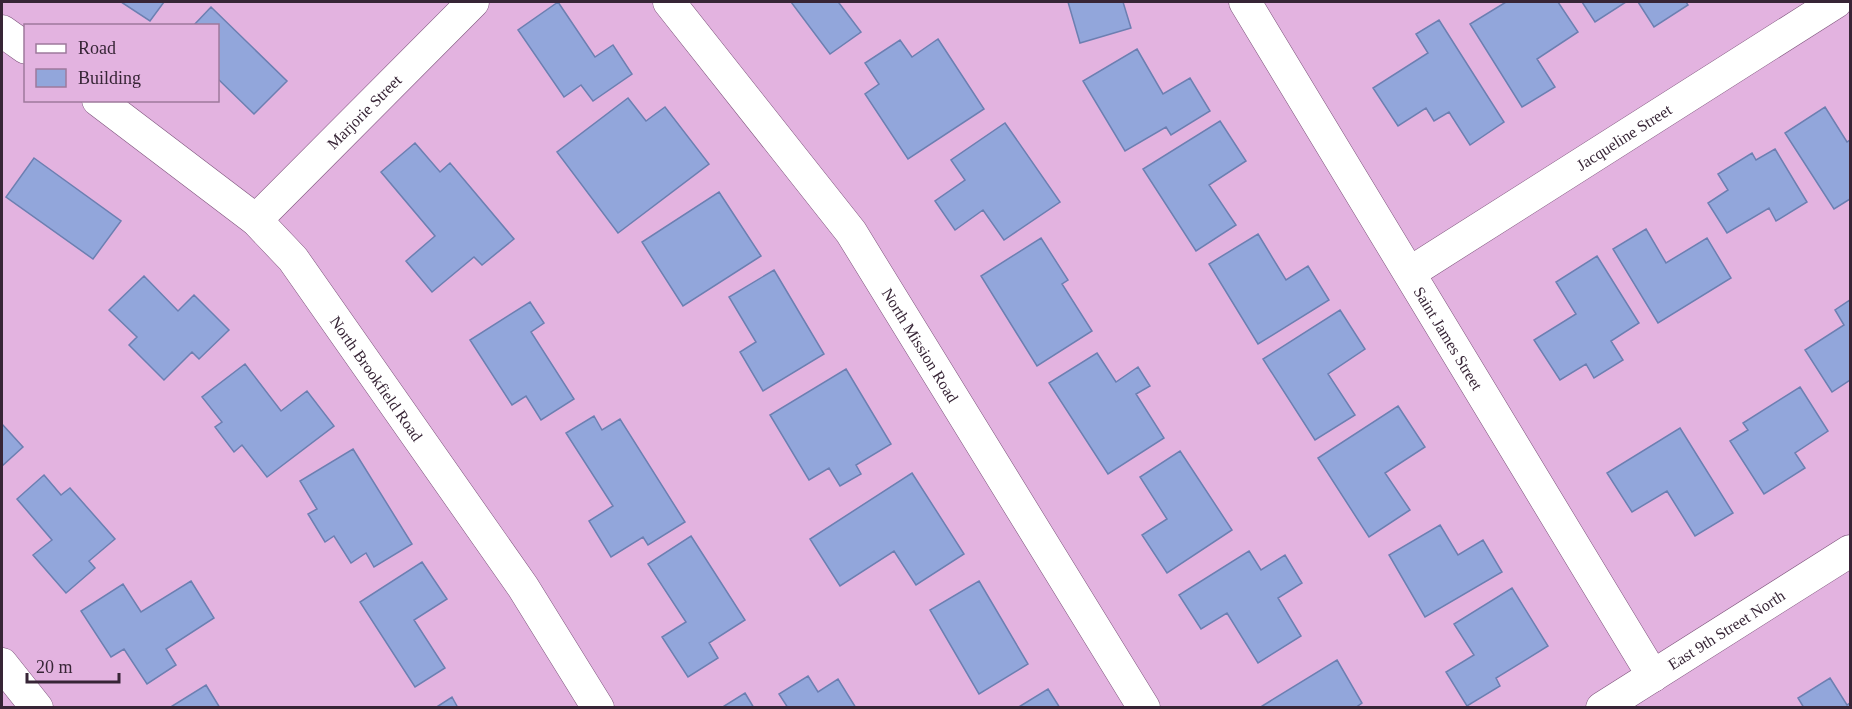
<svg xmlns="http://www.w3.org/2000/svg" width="1852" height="709" viewBox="0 0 1852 709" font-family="Georgia,serif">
	<rect width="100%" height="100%" fill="#e3b3e0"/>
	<!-- building -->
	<path fill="#92a6db" stroke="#6c7fb1" stroke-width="1.5" d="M121,2H164L150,21Z
		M558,2L595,57L613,45L632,74L593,101L581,85L564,97L518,30Z
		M791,2H841L839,3L861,32L830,54Z
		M1068,2H1123L1131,28L1080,43Z
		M1506,2H1558L1578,32L1537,59L1555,87L1522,107L1470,24Z
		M1582,2H1626L1595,22Z
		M1638,2H1686L1688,5L1654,27Z
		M211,7L287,81L254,114L218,79V26H193Z
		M1439,20L1504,122L1470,145L1449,112L1434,121L1426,108L1398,126L1373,88L1428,53L1416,34Z
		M938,39L984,109L908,159L865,94L879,84L865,63L900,40L912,57Z
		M1137,49L1163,94L1190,78L1210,111L1171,135L1166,127L1125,151L1083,81Z
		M628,98L646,121L665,107L709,164L618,233L557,152Z
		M1825,107L1847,142L1850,140V199L1834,209L1785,133Z
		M1220,121L1246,161L1209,185L1236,225L1196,251L1143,169Z
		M1005,123L1060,202L1004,240L983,210L955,230L935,201L965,180L951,160Z
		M415,143L440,172L450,163L514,239L482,265L474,257L432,292L406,261L435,236L381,172Z
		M1775,149L1807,202L1776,221L1769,208L1727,233L1708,203L1728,190L1718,174L1752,153L1756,160Z
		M34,158L121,221L93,259L6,197Z
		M719,192L761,256L683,306L642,242Z
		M1646,229L1666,263L1707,238L1731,278L1658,323L1613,249Z
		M1258,234L1286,280L1308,266L1329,300L1258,344L1209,264Z
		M1041,238L1068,280L1062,284L1092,331L1037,366L981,276Z
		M1597,256L1639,323L1611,341L1623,360L1594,378L1586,364L1560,380L1534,340L1576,314L1556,282Z
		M774,270L824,354L763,391L740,352L756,342L729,297Z
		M144,276L178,311L194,295L229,330L199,359L192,352L164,380L129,345L137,337L109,310Z
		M1850,300V380L1832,392L1805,350L1844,325L1835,310Z
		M530,302L544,323L531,332L574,399L541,420L526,396L512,405L470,340Z
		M1340,310L1365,349L1328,374L1355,415L1315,440L1263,359Z
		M1097,353L1116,382L1138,367L1150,386L1136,394L1164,438L1108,474L1049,383Z
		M245,364L281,411L307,391L334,426L267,477L242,445L234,452L215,427L222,422L202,397Z
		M846,369L891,444L856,465L861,474L840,486L829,468L809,480L770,415Z
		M1800,387L1828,431L1795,453L1805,468L1764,494L1730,441L1748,430L1743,423Z
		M1398,406L1425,447L1385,473L1410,510L1369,537L1318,458Z
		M594,416L602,430L620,419L685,522L648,545L643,537L611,557L589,521L613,506L566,433Z
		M2,424L23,447L2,466Z
		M1680,428L1733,513L1695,536L1667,491L1632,512L1607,473Z
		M353,449L412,544L374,567L366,553L351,563L334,536L325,542L308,514L317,509L300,481Z
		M1180,451L1232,530L1167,573L1142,535L1167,519L1140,477Z
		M912,473L964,554L916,585L894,551L840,586L810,539Z
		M44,475L61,495L70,488L115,539L89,561L95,568L66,593L33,555L52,540L17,499Z
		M1440,525L1458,555L1483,540L1502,572L1425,617L1389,555Z
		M691,536L745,620L709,643L718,658L688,677L662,637L686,622L648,564Z
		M1249,551L1261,570L1285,555L1302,583L1278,598L1301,636L1258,663L1227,613L1201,629L1179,595Z
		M422,562L447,599L414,620L445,668L415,687L360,602Z
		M191,581L214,618L166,649L176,665L147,684L124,649L111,657L81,611L123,584L141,612Z
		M979,581L1028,664L979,694L930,610Z
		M1512,588L1548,646L1496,678L1500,686L1467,706L1446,672L1474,655L1454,624Z
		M1337,660L1362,703L1355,708H1259Z
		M808,676L818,692L838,679L856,708H788L779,694Z
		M1830,678L1847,705L1850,703V708H1804L1798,698Z
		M206,685L220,708H169Z
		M1048,689L1060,708H1017Z
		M745,693L754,708H721Z
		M452,697L458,708H435Z"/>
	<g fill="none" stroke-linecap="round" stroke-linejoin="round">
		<defs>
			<g id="street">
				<path id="s1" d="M669,2L851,232L1144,708"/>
				<path id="s2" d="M1245,2L1653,676"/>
				<path d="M2,31L26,48"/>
				<path id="s3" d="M98,100L256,220L293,259L523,587L598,708"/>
				<path id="s4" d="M256,220L473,2"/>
				<path id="s5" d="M1411,272L1836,2"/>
				<path d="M2,664L37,708"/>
				<path id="s6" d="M1602,708L1850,551"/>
			</g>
		</defs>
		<!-- street casing -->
		<use href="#street" stroke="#7e547c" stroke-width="33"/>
		<!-- street -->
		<use href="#street" stroke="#fff" stroke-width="32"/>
	</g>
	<g text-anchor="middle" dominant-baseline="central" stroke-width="4.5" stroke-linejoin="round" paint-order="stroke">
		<!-- street labels -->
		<g font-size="16" fill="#372536" stroke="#e3b3e0">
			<text stroke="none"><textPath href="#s4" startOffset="153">Marjorie Street</textPath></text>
			<text stroke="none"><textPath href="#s5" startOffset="252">Jacqueline Street</textPath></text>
			<text stroke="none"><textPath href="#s2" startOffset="393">Saint James Street</textPath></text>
			<text stroke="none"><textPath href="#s1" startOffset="426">North Mission Road</textPath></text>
			<text stroke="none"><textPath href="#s3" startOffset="398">North Brookfield Road</textPath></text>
			<text stroke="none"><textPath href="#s6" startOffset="147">East 9th Street North</textPath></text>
		</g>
	</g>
	<!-- border -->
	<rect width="1852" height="709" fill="none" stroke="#372536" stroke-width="6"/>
	<!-- legend -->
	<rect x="24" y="24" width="195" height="78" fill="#e3b3e0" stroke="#9e7a9c" stroke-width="1.5"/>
	<rect x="36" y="44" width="30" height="9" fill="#ffffff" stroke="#9e7a9c" stroke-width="1.5"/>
	<text x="78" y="54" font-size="18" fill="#372536">Road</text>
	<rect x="36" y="69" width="30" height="18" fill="#92a6db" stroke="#9e7a9c" stroke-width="1.5"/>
	<text x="78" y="84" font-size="18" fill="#372536">Building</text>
	<!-- scale -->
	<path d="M27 673v9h92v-9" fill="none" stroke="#372536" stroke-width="3"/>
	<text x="36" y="673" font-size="18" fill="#372536" stroke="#e3b3e0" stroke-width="4.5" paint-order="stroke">20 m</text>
</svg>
